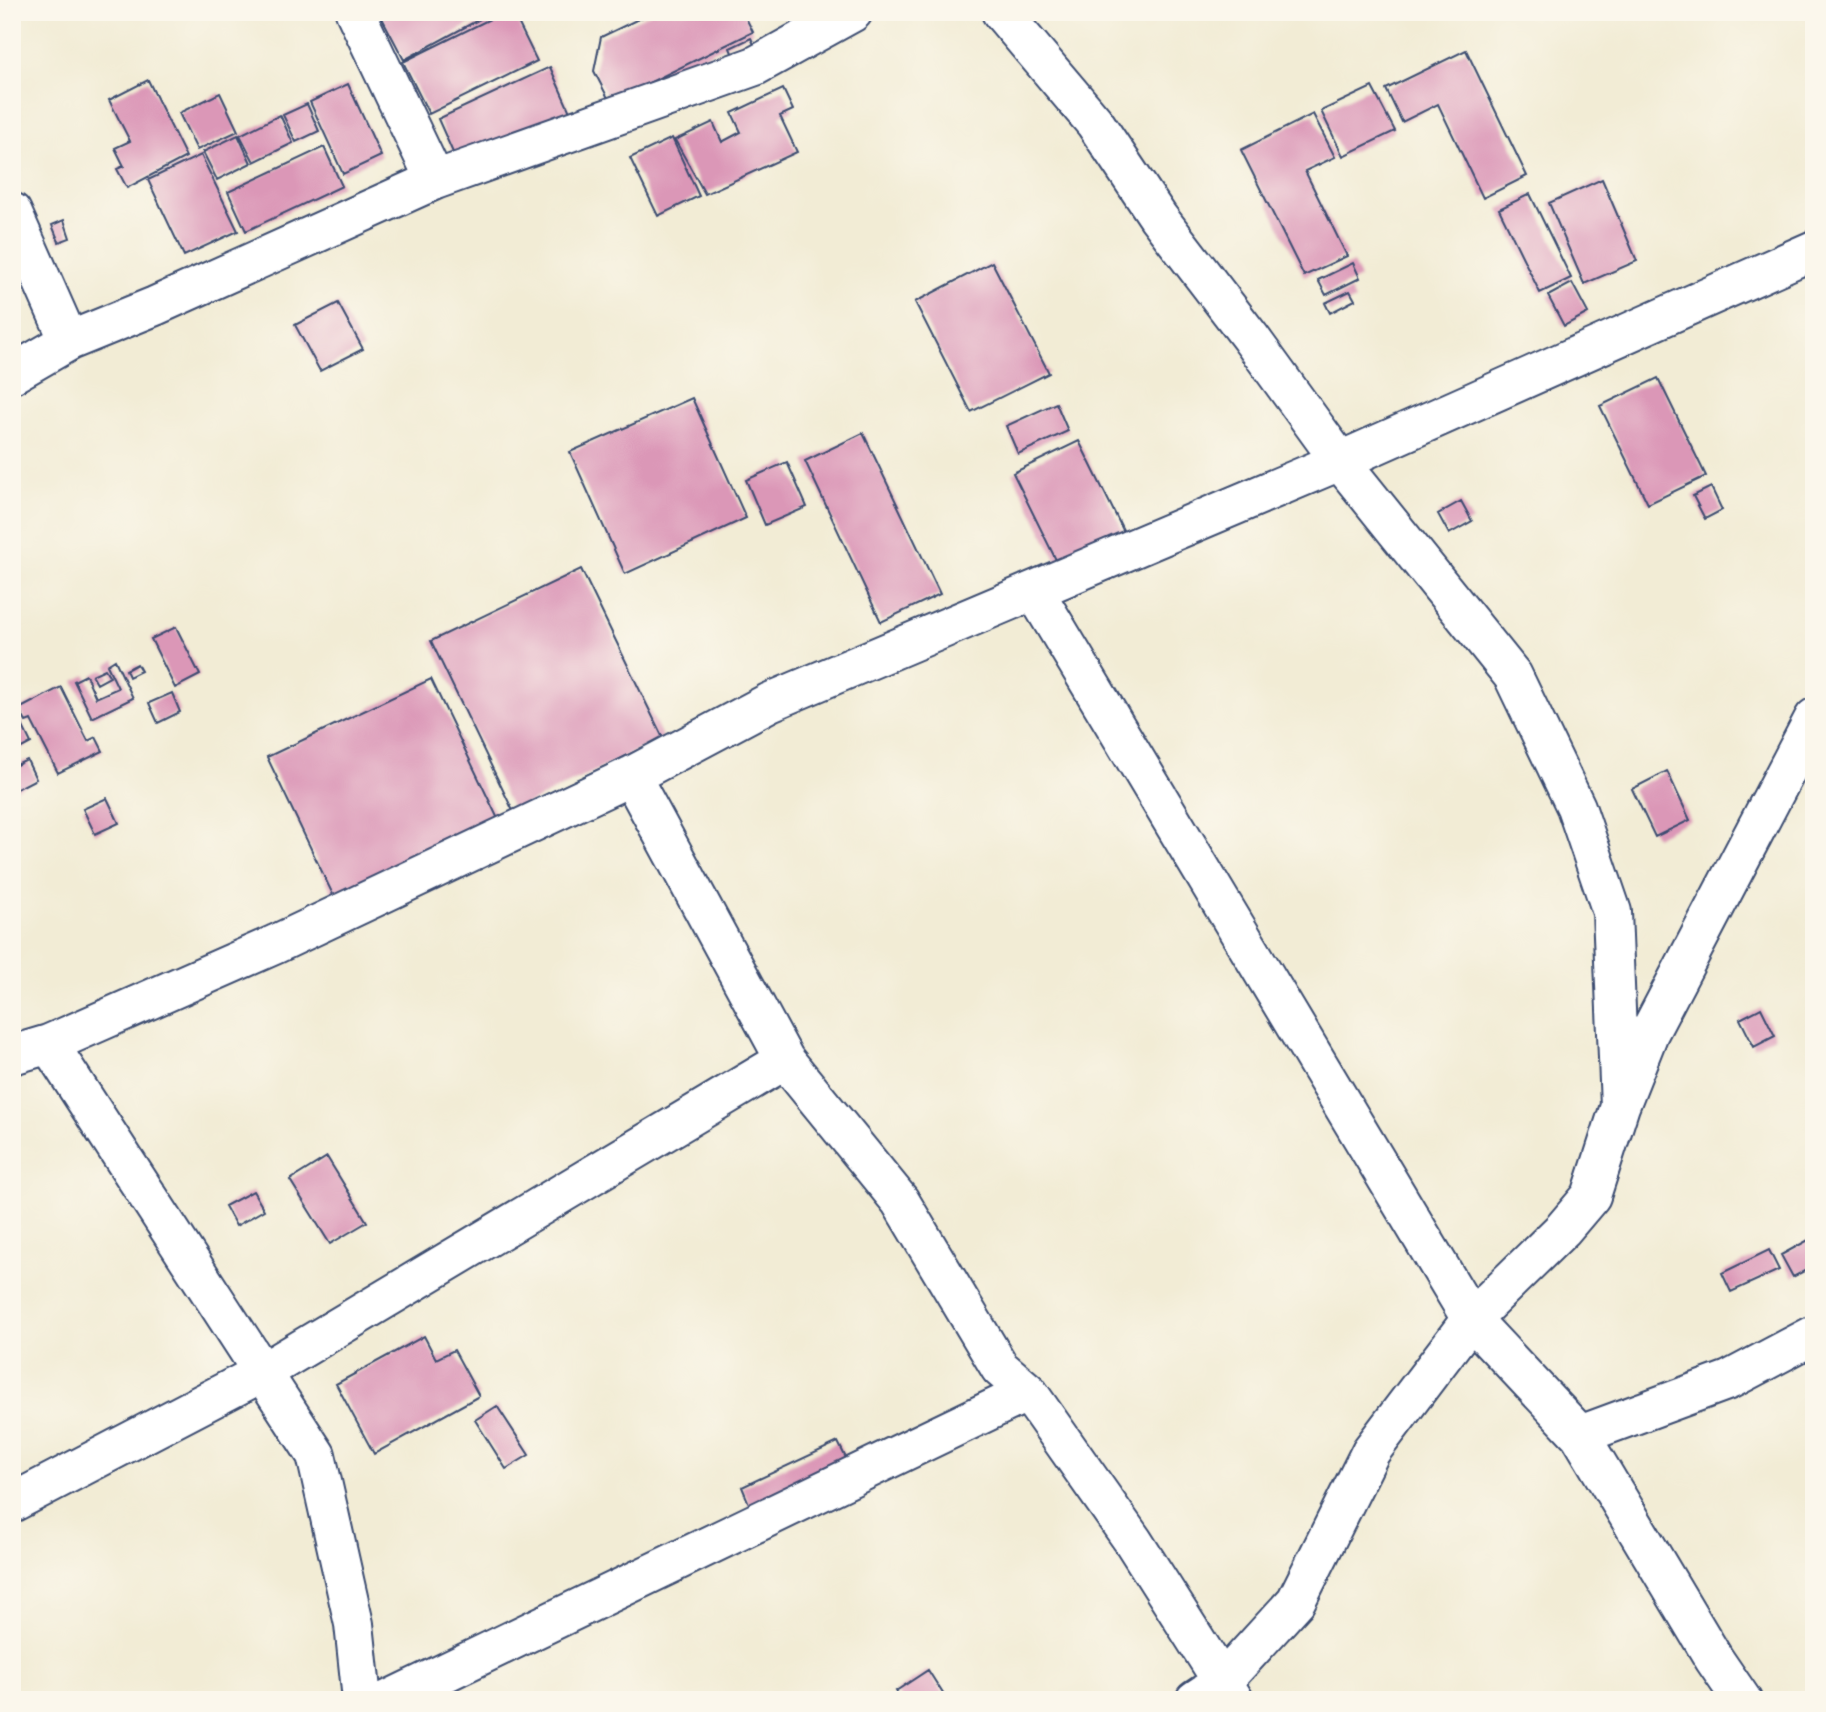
<svg xmlns="http://www.w3.org/2000/svg" width="1826" height="1712" viewBox="0 0 1826 1712" font-family="'Patrick Hand',sans-serif">
	<rect width="100%" height="100%" fill="#fbf7ec"/>
	<filter id="ink" filterUnits="userSpaceOnUse"><feTurbulence type="fractalNoise" baseFrequency=".0143" numOctaves="2"/><feDisplacementMap in="SourceGraphic" scale="14" xChannelSelector="R" yChannelSelector="G"/><feConvolveMatrix kernelMatrix="1 2 1 2 8 2 1 2 1" color-interpolation-filters="sRGB"/></filter>
	<filter id="wash" filterUnits="userSpaceOnUse"><feTurbulence type="fractalNoise" baseFrequency=".00686" numOctaves="4" result="noise"/><feDisplacementMap in="SourceGraphic" scale="28" xChannelSelector="R" yChannelSelector="G"/><feGaussianBlur stdDeviation="1.57" result="paint"/><feColorMatrix in="noise" values="0 0 0 0 0 0 0 0 0 0 0 0 0 0 0 0 0 1.4 0 .05"/><feComposite in="paint" operator="in"/></filter>
	<g filter="url(#wash)">
		<rect width="100%" height="100%" fill="#f2ecd5"/>
		<g id="blocks">
			<!-- building -->
			<path fill="#db97b7" d="M387,12H493L404,60L381,16Z
				M504,12H513L537,61L429,114L403,62Z
				M653,12H743L753,32L610,102L594,71L601,37Z
				M751,38L759,55L737,65L730,48Z
				M1466,50L1527,176L1483,198L1438,104L1402,122L1386,89Z
				M550,67L570,112L458,164L438,119Z
				M148,80L186,157L127,188L117,169L124,166L115,148L130,141L109,100Z
				M348,84L381,156L343,174L310,102Z
				M1372,87L1395,131L1343,156L1321,111Z
				M783,89L793,110L780,116L797,152L705,194L675,140L713,122L722,142L741,132L732,113Z
				M220,93L238,131L197,150L179,113Z
				M307,104L319,131L296,142L283,115Z
				M1313,114L1335,157L1305,171L1347,256L1304,276L1241,150Z
				M280,115L293,143L254,162L240,135Z
				M238,135L251,163L217,180L203,152Z
				M672,138L699,196L658,216L630,158Z
				M324,147L342,186L246,231L228,192Z
				M201,155L238,231L184,256L148,180Z
				M1602,179L1637,261L1584,284L1549,203Z
				M1530,194L1571,278L1540,293L1499,209Z
				M64,220L70,238L59,242L52,225Z
				M992,262L1049,373L971,412L915,302Z
				M1353,263L1360,278L1326,295L1318,280Z
				M1572,283L1588,313L1564,326L1548,296Z
				M12,285L18,300L12,302Z
				M1350,291L1355,300L1330,313L1325,303Z
				M338,303L363,349L320,371L295,325Z
				M1658,378L1706,476L1648,504L1600,406Z
				M692,398L746,518L625,574L570,452Z
				M1056,403L1068,431L1018,454L1006,426Z
				M863,433L940,594L881,622L805,461Z
				M1079,441L1124,532L1058,564L1013,473Z
				M787,462L807,507L765,525L746,480Z
				M1711,487L1722,510L1705,519L1693,496Z
				M1461,501L1472,521L1449,534L1438,514Z
				M1814,524V542L1806,528Z
				M581,569L663,738L513,811L431,641Z
				M176,627L200,675L175,688L151,639Z
				M115,660L133,698L92,718L74,681L86,675L96,698L118,688L107,665Z
				M137,664L141,671L129,677L126,670Z
				M105,669L110,677L97,684L92,675Z
				M431,679L499,821L335,899L267,757Z
				M61,687L88,741L96,737L103,751L58,773L31,720L26,722L19,709Z
				M172,693L180,712L158,723L149,703Z
				M12,704L31,743L12,753Z
				M27,760L36,779L15,790L12,785V767Z
				M1667,771L1690,820L1655,837L1632,789Z
				M107,798L119,823L95,834L83,809Z
				M1761,1008L1775,1036L1754,1047L1740,1019Z
				M327,1157L367,1222L330,1244L290,1180Z
				M253,1191L264,1210L236,1226L225,1206Z
				M1814,1237V1266L1793,1277L1781,1255Z
				M1769,1250L1779,1270L1731,1292L1722,1273Z
				M424,1336L436,1359L454,1350L479,1396L374,1454L336,1384Z
				M497,1406L529,1455L506,1469L475,1420Z
				M838,1442L850,1466L752,1511L742,1487Z
				M928,1670L947,1700H902L896,1691Z"/>
		</g>
	</g>
	<g filter="url(#ink)">
		<use href="#blocks" fill-opacity="0" stroke="#3b4b70" stroke-width="2"/>
		<g fill="none" stroke-linecap="round" stroke-linejoin="round">
			<defs>
				<path id="street" d="M355,12L435,180
					M1001,12L1095,123L1158,217L1250,337L1340,461L1513,676L1576,807L1612,912L1620,1106
					M12,212L69,341
					M12,374L69,341L155,306L435,180L755,66L853,12
					M1035,592L1471,1319L1580,1435L1714,1659L1742,1700
					M631,776L785,1060L900,1201L1000,1368L1028,1392L1133,1541L1234,1700
					M49,1044L316,1455L354,1624L362,1700
					M12,1055L49,1044L276,944L631,776L770,702L1340,461L1814,250
					M1580,1435L1729,1380L1814,1335
					M12,1503L263,1372L785,1060
					M388,1700L1028,1392
					M1195,1700L1222,1682L1296,1601L1371,1451L1471,1319L1563,1229L1591,1196L1620,1106L1649,1033L1814,718"/>
			</defs>
			<!-- street casing -->
			<use href="#street" stroke="#3b4b70" stroke-width="42"/>
			<!-- street -->
			<use href="#street" stroke="#fff" stroke-width="38"/>
		</g>
	</g>
	<!-- margin -->
	<rect width="1826" height="1712" fill="none" stroke="#fbf7ec" stroke-width="42"/>
</svg>
